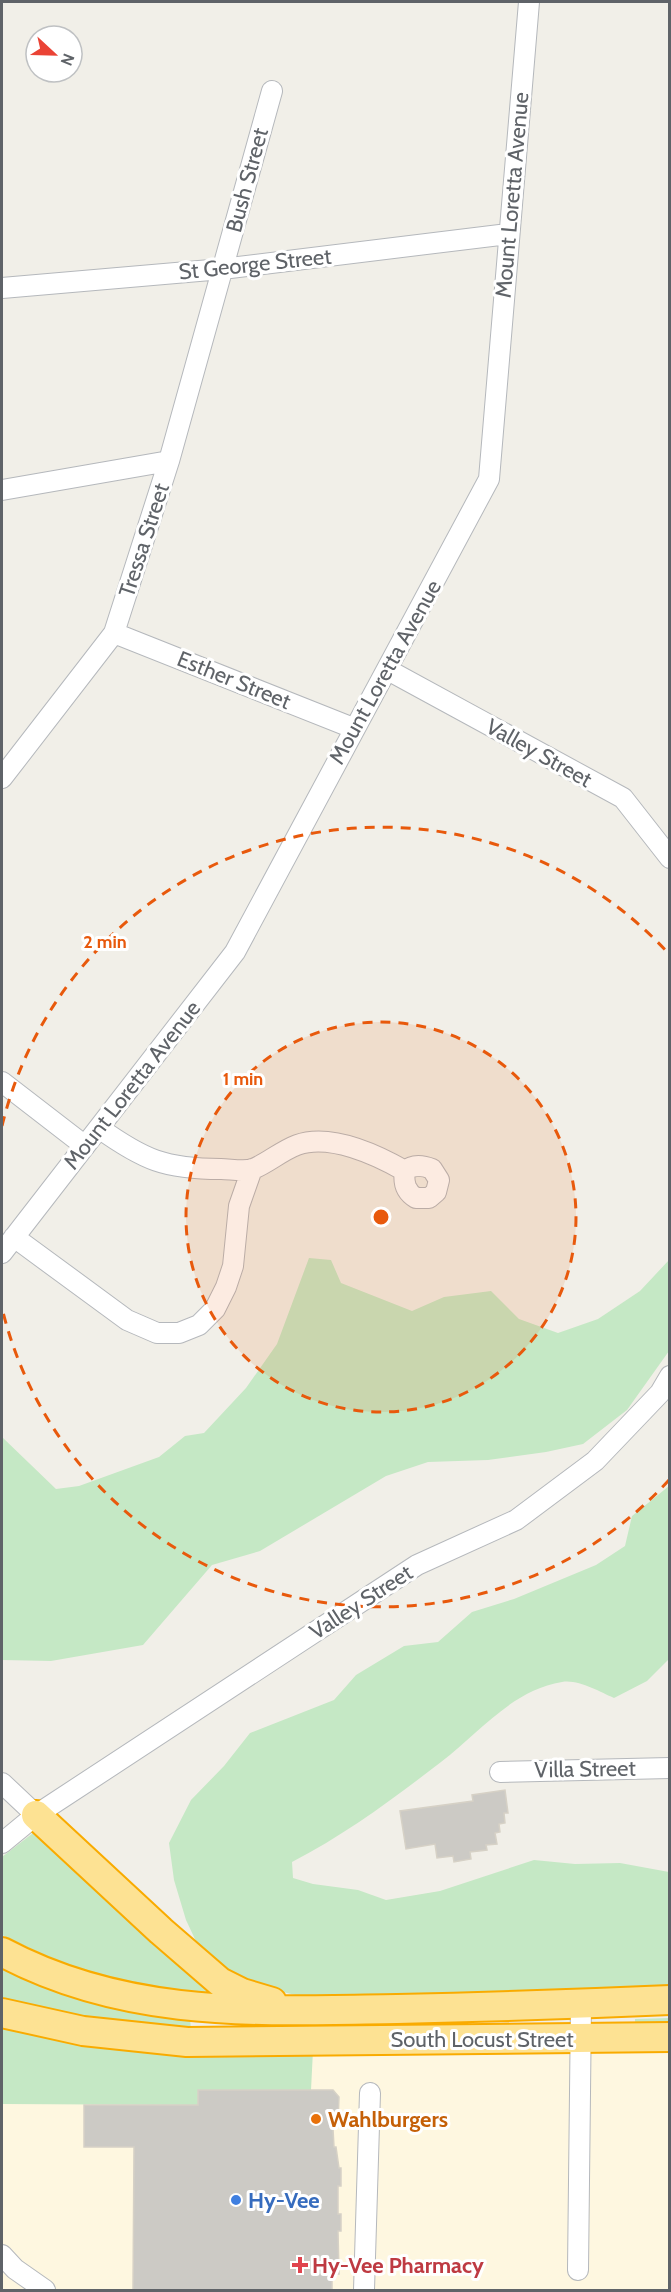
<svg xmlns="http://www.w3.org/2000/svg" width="671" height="2292" viewBox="0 0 671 2292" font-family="Cabin,sans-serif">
	<rect width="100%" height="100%" fill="#f1efe8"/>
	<!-- commercial -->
	<path fill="#fef7e0" d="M669,2044V2290H2V2076L313,2050Z"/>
	<!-- green -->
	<path fill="#c5e8c5" d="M309,1258L331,1260L341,1283L412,1311L444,1297L491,1291L519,1319L558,1333L598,1319L640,1291L669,1260V1351L627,1410L583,1444L546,1452L488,1460L428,1462L386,1476L260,1551L212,1565L143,1645L51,1661L2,1660V1437L56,1489L79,1486L159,1457L185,1436L204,1433L246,1388L277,1344Z
		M669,1486V1659L647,1681L614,1698C600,1692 578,1679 562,1682C512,1690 479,1733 441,1762C393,1799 346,1834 292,1862L293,1878L313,1884L358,1890L386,1900L440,1891L534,1860L575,1864L620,1863L669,1872V1988L312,1999L258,1986L231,1973L202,1954L186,1920L174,1880L169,1843L191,1800L224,1766L250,1733L334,1700L356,1675L404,1646L438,1642L472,1612L514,1599L596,1565L625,1546L632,1516Z
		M37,1830L211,1991L210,1995L201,1996L85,1974L2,1935V1857Z
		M2,1967L190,2016L191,2032L162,2030L2,2005Z
		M669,2018V2023L635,2024V2019Z
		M2,2027L102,2047L169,2053L313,2050L311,2090H198V2105L2,2104Z"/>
	<!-- building -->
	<path fill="#cccac5" stroke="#d6d1c6" stroke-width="1.5" d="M505,1790L508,1813H504L505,1823L499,1824L500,1832L495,1833L497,1844L486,1845L487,1850L470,1852L471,1859L454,1862L453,1856L437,1858L435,1844L406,1849L400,1811L473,1801L472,1795Z
		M198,2090H333L339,2097L338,2122L333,2129L334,2147H336L339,2168H341V2186H338V2214H341V2231H338L339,2274H332V2290H133L134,2147H84V2105H198Z"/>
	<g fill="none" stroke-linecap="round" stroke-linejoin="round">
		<defs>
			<path id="minor" d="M2,288L222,269L508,234
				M2,490L169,461
				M114,633L353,728
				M388,670L623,798L670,858
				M2,778L114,633L169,461L272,91
				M2,1082L85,1146
				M99,1128C144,1160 165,1169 221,1169C230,1169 244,1172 253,1169C268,1163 281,1151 297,1145C330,1133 377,1155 405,1171C403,1183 406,1192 416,1198H429L436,1192L439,1180L432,1169C422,1165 413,1164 405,1171
				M14,1237L127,1320L157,1333H179L199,1325L215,1309L226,1287L233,1266L239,1206L252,1169
				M2,1253L235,952L489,479L529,2
				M500,1772L670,1768
				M2,1783L36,1815
				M2,1843L36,1815L417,1565L516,1520L595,1461L660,1393L670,1376
				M2,2255L15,2269L45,2290
				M578,2270L581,2004
				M364,2290L370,2093"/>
			<path id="highway" d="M36,1815L161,1931L220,1982L242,1993L272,2002
				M2,1952C128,2019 258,2011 397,2009C488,2007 579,2004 670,2000
				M2,2013L83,2031L187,2042L670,2037"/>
		</defs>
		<!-- minor casing -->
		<use href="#minor" stroke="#b5b8bc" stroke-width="22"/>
		<!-- highway casing -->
		<use href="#highway" stroke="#f9ab00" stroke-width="32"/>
		<!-- minor -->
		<use href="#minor" stroke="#fff" stroke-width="20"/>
		<!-- highway -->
		<use href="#highway" stroke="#fde293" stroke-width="28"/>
	</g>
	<!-- distance rings -->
	<circle cx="381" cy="1217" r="195" fill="#e8590c" fill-opacity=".12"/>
	<g fill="none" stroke="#e8590c" stroke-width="3" stroke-dasharray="10 8">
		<circle cx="381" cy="1217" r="195"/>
		<path d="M669 1480A390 390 0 0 1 2 1308M2 1126A390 390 0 0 1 669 954"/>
	</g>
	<!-- markers -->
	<circle fill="#e8710a" stroke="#fff" stroke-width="2" cx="316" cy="2119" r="6"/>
	<circle fill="#3f7fe0" stroke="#fff" stroke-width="2" cx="236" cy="2200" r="6"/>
	<path fill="#e0444e" stroke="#fff" stroke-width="2" d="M297 2256h6v6h6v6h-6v6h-6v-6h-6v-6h6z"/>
	<g text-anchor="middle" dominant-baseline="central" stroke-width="6" stroke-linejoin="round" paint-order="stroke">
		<!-- street labels -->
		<g font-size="22" fill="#5f6368" stroke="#fff">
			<text transform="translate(247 180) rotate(-75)">Bush Street</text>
			<text transform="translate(512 195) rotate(-85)">Mount Loretta Avenue</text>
			<text transform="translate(255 264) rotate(-6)">St George Street</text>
			<text transform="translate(144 540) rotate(-72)">Tressa Street</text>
			<text transform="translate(385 672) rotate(-61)">Mount Loretta Avenue</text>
			<text transform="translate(234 680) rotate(22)">Esther Street</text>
			<text transform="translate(539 753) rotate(29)">Valley Street</text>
			<text transform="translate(132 1085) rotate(-52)">Mount Loretta Avenue</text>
			<text transform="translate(361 1602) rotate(-33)">Valley Street</text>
			<text transform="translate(585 1769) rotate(-1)">Villa Street</text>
			<text x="482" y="2039">South Locust Street</text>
		</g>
		<!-- food labels -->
		<g font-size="22" font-weight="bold" fill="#c56008" stroke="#fff" text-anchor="start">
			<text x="328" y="2119">Wahlburgers</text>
		</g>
		<!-- shop labels -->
		<g font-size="22" font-weight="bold" fill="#366cbe" stroke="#fff" text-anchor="start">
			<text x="248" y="2200">Hy-Vee</text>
		</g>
		<!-- health labels -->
		<g font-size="22" font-weight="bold" fill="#be3a42" stroke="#fff" text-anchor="start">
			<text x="312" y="2265">Hy-Vee Pharmacy</text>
		</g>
	</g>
	<circle cx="381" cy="1217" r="9" fill="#e8590c" stroke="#fff" stroke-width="3"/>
	<g font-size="18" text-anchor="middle" font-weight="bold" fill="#e8590c" stroke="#fff" stroke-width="6" stroke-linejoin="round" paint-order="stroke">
		<text x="105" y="948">2 min</text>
		<text x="243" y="1085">1 min</text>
	</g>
	<!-- border -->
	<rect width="671" height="2292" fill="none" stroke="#5f6368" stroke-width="6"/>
	<!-- north arrow -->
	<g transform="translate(54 54) rotate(112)"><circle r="28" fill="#ffffff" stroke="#bfc1c3" stroke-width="1.5"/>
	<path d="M0-4.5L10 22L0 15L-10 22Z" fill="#ea4335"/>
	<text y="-9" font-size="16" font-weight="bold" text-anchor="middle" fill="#5f6368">N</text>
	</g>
</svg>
